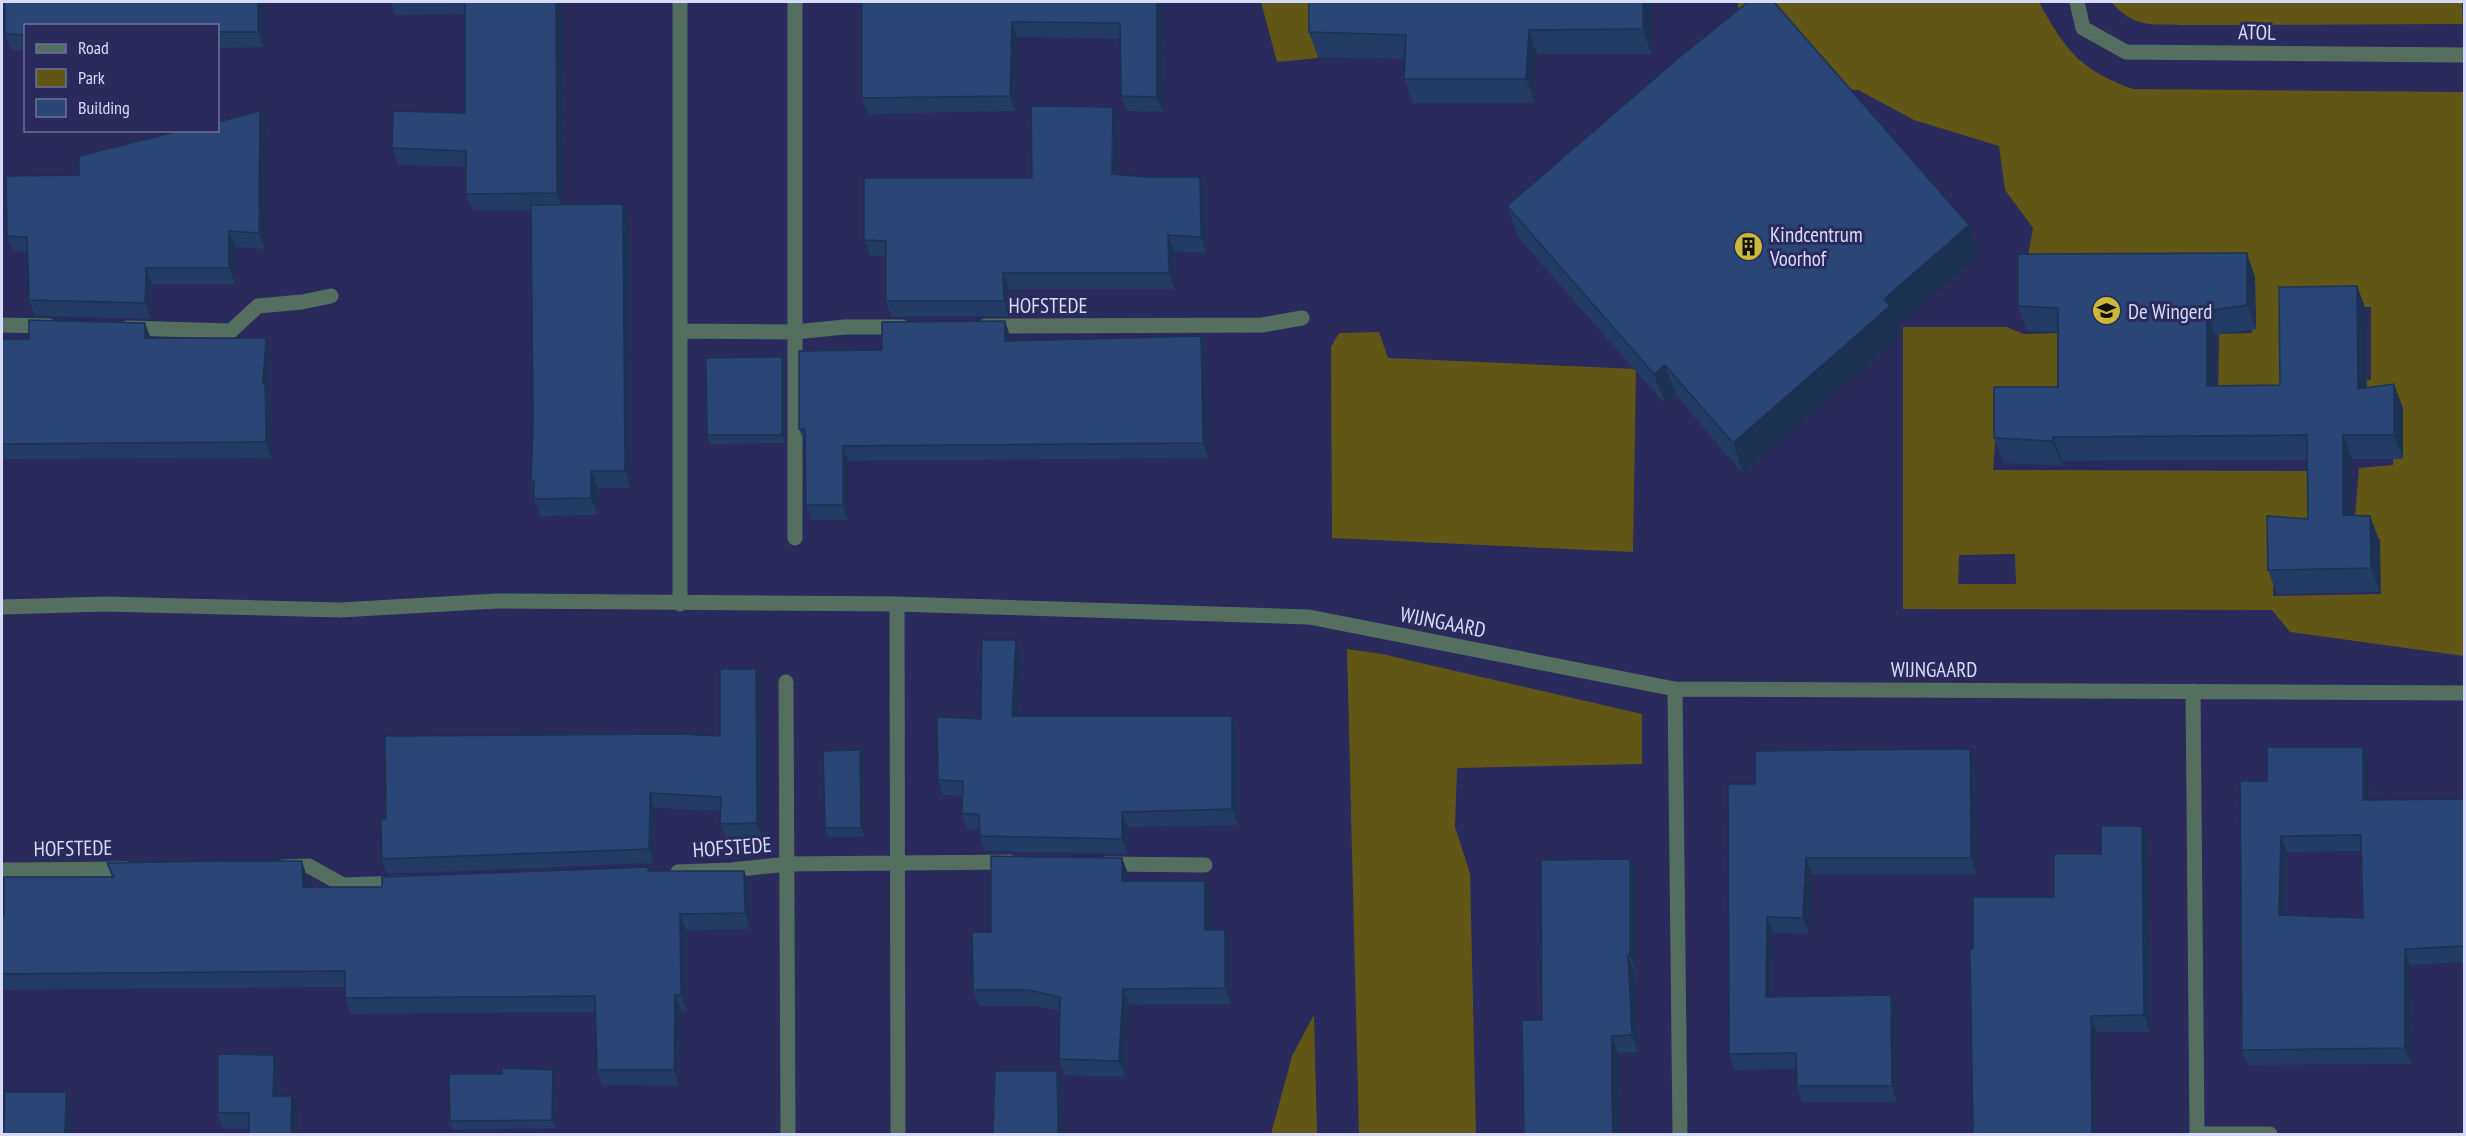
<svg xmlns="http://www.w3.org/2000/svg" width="2466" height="1136" viewBox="0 0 2466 1136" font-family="'PT Sans Narrow',sans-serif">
	<rect width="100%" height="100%" fill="#2a2a5c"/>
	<!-- green -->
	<path fill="#605615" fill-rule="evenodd" d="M1261,2H1317L1318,58L1277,62Z
		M1738,2H2039C2065,50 2080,70 2133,89L2464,92V656L2290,632L2272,610L1903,609V327H2006L2024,334L2061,333L2062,408L1998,407L1993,470L2312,471L2313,538H2274L2273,596L2381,594L2380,539L2353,540L2359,468L2393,465L2395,407L2334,404L2332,382L2371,380V307H2286L2293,382L2218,408L2219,334L2252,333L2254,279L2024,278L2033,228L2005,190L1999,146L1914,120L1858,90L1771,89L1740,97ZM2015,554L2016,584H1958L1959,555Z
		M2111,2H2462L2463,24L2183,25C2150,24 2135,28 2111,2Z
		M1379,332L1388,358L1636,369L1633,552L1332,538L1331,347L1339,333Z
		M1347,649L1382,654L1642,714V764L1457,768L1455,827L1470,873L1476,1134H1359Z
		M1314,1015L1317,1134H1271L1292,1056Z"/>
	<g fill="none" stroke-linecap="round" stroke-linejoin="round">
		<!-- minor -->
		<path stroke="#546f60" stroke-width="15" d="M680,2V604
			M2077,2L2083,28L2126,52L2464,55
			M2,325L49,326
			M986,326L1262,325L1302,318
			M127,328L231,331L258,306L302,302L331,296
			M680,331L795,332L845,327H902
			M795,538V2
			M897,604L898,1134
			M2,607L105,604L340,610L497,601L897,604L1309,617L1675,689L2464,693
			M786,682L788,1134
			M1675,689L1680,1134
			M2193,691L2197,1134H2270
			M1106,864L1205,865
			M283,867L309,866L343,885L402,883
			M2,870L127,869
			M678,872L731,870L787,864L1010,862"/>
	</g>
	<!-- wall -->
	<path fill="#233c66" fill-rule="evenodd" d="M5,2H264V47L218,48V26H26V51L11,50L5,34Z
		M391,2H562L563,204L629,220L631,488H598V515L540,516L534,499V489L531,481L533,423L531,210H472L466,194V167L398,165L392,148L465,113V14L396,15Z
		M862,2H1162L1163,112L1127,111L1121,96V39L1017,37L1016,111L868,114L862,98Z
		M1651,2L1652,54H1537L1535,103H1413L1404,79L1405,59L1318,57L1309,32Z
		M1113,107L1119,123L1118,174L1146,177H1200L1206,193V253L1174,251L1175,289H1009L1010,316L891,317L886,301V256H870L864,240L1032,178Z
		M260,111L266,127L265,249L235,247V284H152L151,319L35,316L29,300L27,252L13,251L7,236L79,175Z
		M1507,206L1969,225L1980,255L1898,327L1901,336L1743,474L1676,395L1665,404L1518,237Z
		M2255,277L2256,329L2216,335V386L2280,385L2357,286L2366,310L2367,388L2403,408V459H2352V515L2370,516L2379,540L2380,592L2277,594L2268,570L2308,519L2307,460L2062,461V466L2003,463L1994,438L2058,387V332L2027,331L2018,306Z
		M1010,336V341L1201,336L1207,351L1208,458L848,461V520H811L806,505L805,443L799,429L882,350Z
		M151,338L271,353L269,394L271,400L272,458L2,459V339Z
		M785,366V443L710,444L707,435Z
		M1022,656L1019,716L1237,732L1238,825L1128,827V854L985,851L980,836L979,829L968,830L962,814L963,796L943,795L938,780L981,719Z
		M756,669L762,683V838H726L720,824L721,811L655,808L654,863L387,874L382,859L386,819L720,736Z
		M1970,749L1976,765L1977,874H1812L1809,934L1773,933L1772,996L1897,1011V1102H1802L1797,1086L1796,1069L1735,1070L1729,1054L1755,784Z
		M860,750L864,759L865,837H828L825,828Z
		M2368,762L2369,800L2464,799V962L2410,965L2411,1064L2248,1065L2242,1050L2267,781ZM2361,851L2363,918L2285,915L2287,852Z
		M2148,842L2150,1032H2097L1973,949L2054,897L2101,854Z
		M1122,858L1128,874V881H1205L1211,897V930L1230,946L1231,1004L1129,1005L1125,1077L1065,1075L1059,1059L1060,1011L1034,1006H979L973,990L991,932Z
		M1630,859L1636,876V971H1634L1638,1052L1618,1053L1619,1134H1524L1542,1020Z
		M107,863L307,877L308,887H382L648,867L650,871H744L750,886V929L686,930L687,1011H681L679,1086L602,1085L597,1070L595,1012L351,1014L345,998V987L2,990V916H4L112,877Z
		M274,1055L280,1071V1096L298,1112L249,1129H223L218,1113Z
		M556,1079L555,1128L453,1130L450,1121Z"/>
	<!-- shaded-wall -->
	<path fill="#1d3153" d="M258,2H264V47L258,32Z
		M556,2H562L563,210L557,193Z
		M1157,2H1162L1163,112L1157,97Z
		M1643,2H1651L1652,54L1643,29Z
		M1012,22L1017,37L1016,111L1010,96Z
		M1529,30L1537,54L1535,103L1526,79Z
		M1113,107L1119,123L1117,190L1112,174Z
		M260,111L266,127L265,249L259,233Z
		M1200,177L1206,193V253L1201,237Z
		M623,204L629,220L631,488L625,471Z
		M1969,225L1980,255L1898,327L1901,336L1743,474L1733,443L1884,299Z
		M229,231L235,247V284L229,268Z
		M1168,235L1174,251L1175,289L1169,273Z
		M2247,253L2255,277L2256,329L2247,305Z
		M146,268L152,284L151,319L145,303Z
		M1003,273L1009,289L1010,316L1004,301Z
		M2357,286L2366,310L2367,414L2358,389Z
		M2207,311L2216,335V410L2207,386Z
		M1005,321L1010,336L1011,356L1005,341Z
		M145,323L151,339L145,338Z
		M1201,336L1207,351L1208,458L1203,443Z
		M266,338L271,353L269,394L271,400L272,458L266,442L263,384Z
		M782,357L785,366V443L782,435Z
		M1665,365L1676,395L1665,404L1654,374Z
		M2394,384L2403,408V459L2394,435Z
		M2343,435L2352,459V539L2343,515Z
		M2053,437L2062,461V466L2053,441Z
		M843,446L848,461V520L843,505Z
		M591,471L598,488V515L591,498Z
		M2370,516L2379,540L2380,592L2371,568Z
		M1016,640L1022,656L1018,731L1012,716Z
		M756,669L762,683V838L757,823Z
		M1232,716L1237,732L1238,825L1232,809Z
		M2363,747L2368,762L2369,815L2363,800Z
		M1970,749L1976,765L1977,874L1971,858Z
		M860,750L864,759L865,837L861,828Z
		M650,793L655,808L654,863L649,849Z
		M1122,812L1128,827V854L1122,839Z
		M2142,826L2148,842L2150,1032L2144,1015Z
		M2281,836L2287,852L2285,930L2279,915Z
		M1122,858L1128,874V897L1122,881Z
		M1806,858L1812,874L1809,934L1803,918Z
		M1630,859L1636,876V971L1630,955Z
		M302,861L307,877L309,903L303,887Z
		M744,871L750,886V929L745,913Z
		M1205,881L1211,897V946L1205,930Z
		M680,914L686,930L687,1011L681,995Z
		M1767,917L1773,933L1771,1013L1766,997Z
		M1225,930L1230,946L1231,1004L1225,988Z
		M2405,949L2410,965L2411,1064L2405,1048Z
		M1628,955L1634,971L1638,1052L1632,1035Z
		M1123,989L1129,1005L1125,1077L1119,1061Z
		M675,995L681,1011L679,1086L674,1070Z
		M1891,995L1897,1011V1102L1892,1086Z
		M2091,1016L2097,1032V1134H2092Z
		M1612,1036L1618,1053L1619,1134H1613L1612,1100Z
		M274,1055L280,1071L279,1112L273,1096Z
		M553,1070L556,1079L555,1128L552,1120Z
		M1057,1071L1063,1086V1134H1058Z
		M66,1092L72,1109L71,1134H65Z
		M292,1096L298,1112L297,1134H291Z"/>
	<!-- building -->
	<path fill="#294677" stroke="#1d3153" stroke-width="1.5" fill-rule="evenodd" d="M5,2H258V32H218V26H26V35L5,34Z
		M465,2H556L557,193L466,194V151L392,148L393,111L465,113Z
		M862,2H1157V97L1121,96L1120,23L1012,22L1010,96L862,98Z
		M1309,2H1643V29L1529,30L1526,79H1404L1406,35L1309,32Z
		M1748,2H1774L1969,225L1884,299L1890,306L1733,443L1665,365L1654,374L1507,206L1676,60Z
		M1031,106L1113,107L1112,174L1146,177H1200L1201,237L1168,235L1169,273H1003L1004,301H886V241L864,240V178H1032Z
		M260,111L259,233L229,231V268H146L145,303L29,300L27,237L7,236L6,176L79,175V156L183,130H218V122Z
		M623,204L625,471H591V498L534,499V481H531L533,423L531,205Z
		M2247,253V305L2207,311V386L2280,385L2279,287L2357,286L2358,389L2394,384V435H2343V515L2370,516L2371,568L2268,570L2267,516L2308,519L2307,435L2053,437V441L1994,438V387H2058V308L2018,306V254Z
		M29,320L145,323V338H266L263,384H265L266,442L2,444V339H29Z
		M1005,321V341L1201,336L1203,443L843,446V505H806L805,429H799V351L882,350V322Z
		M782,357V435H707L706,358Z
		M982,640H1016L1012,716H1232V809L1122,812V839L980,836L979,814H962L963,781L938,780L937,717L981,719Z
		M720,669H756L757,823L720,824L721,797L650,793L649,849L382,859L381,819H386L385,736L678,734L720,736Z
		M2267,747H2363V800L2464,799V946L2405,949V1048L2242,1050L2240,781H2267ZM2361,835L2363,918L2279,915L2281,836Z
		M1970,749L1971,858H1806L1803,918L1767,917L1766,997L1891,995L1892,1086H1797L1796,1053L1729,1054L1728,784H1755V751Z
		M860,750L861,828H825L823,751Z
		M2101,826H2142L2144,1015L2091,1016L2092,1134H1973L1970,949H1973V897H2054V854H2101Z
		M991,856L1122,858V881H1205V930H1225V988L1123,989L1119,1061L1059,1059L1060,997L1028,990H973L972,932H991Z
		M1630,859V955H1628L1632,1035L1612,1036V1100L1613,1134H1524L1522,1020H1542L1541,860Z
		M228,861H302L303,887H382V877L648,867V871H744L745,913L680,914L681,995H675L674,1070H597L595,996L345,998V971L2,974V916H4V877H114L107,863Z
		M218,1054L274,1055L273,1096H292L291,1134H249V1113H218Z
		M502,1068L553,1070L552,1120L450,1121L449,1074H502Z
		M995,1071H1057L1058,1134H993Z
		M5,1092H66L65,1134H4Z"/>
	<!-- icons -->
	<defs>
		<symbol id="building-disc" viewBox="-11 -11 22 22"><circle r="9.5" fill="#ccb938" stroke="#2a2a5c"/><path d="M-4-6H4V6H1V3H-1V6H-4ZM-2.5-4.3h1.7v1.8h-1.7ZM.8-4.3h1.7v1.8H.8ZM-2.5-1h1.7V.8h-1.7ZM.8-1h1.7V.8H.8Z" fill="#111"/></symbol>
		<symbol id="school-disc" viewBox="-11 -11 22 22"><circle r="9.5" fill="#ccb938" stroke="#2a2a5c"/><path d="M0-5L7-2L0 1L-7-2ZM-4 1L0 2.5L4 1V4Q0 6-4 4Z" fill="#111"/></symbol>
	</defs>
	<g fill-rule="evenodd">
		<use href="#building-disc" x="1732" y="230" width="33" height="33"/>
		<use href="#school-disc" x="2090" y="294" width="33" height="33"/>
	</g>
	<g text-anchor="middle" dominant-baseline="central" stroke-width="6" stroke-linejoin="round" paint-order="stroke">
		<!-- street labels -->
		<g font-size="21" fill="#d7dafa" stroke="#2a2a5c">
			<text transform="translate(2257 32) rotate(1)">ATOL</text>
			<text x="1048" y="305">HOFSTEDE</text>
			<text transform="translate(1443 622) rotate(11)">WIJNGAARD</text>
			<text x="1934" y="669">WIJNGAARD</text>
			<text transform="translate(732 847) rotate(-4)">HOFSTEDE</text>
			<text transform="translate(73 848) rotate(-1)">HOFSTEDE</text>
		</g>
		<!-- poi labels -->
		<g font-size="21" fill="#d7dafa" stroke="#2a2a5c" text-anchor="start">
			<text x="1770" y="234">Kindcentrum<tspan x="1770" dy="24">Voorhof</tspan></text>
			<text x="2128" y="311">De Wingerd</text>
		</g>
	</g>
	<!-- border -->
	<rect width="2466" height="1136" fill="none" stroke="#d7dafa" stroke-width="6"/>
	<!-- legend -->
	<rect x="24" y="24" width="195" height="108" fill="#2a2a5c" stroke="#6f709b" stroke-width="1.5"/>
	<rect x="36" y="44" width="30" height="9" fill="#546f60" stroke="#6f709b" stroke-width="1.5"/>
	<text x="78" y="54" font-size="18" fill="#d7dafa">Road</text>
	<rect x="36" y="69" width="30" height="18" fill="#605615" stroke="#6f709b" stroke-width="1.5"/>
	<text x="78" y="84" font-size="18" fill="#d7dafa">Park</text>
	<rect x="36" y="99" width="30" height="18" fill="#294677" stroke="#6f709b" stroke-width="1.5"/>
	<text x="78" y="114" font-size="18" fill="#d7dafa">Building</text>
</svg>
